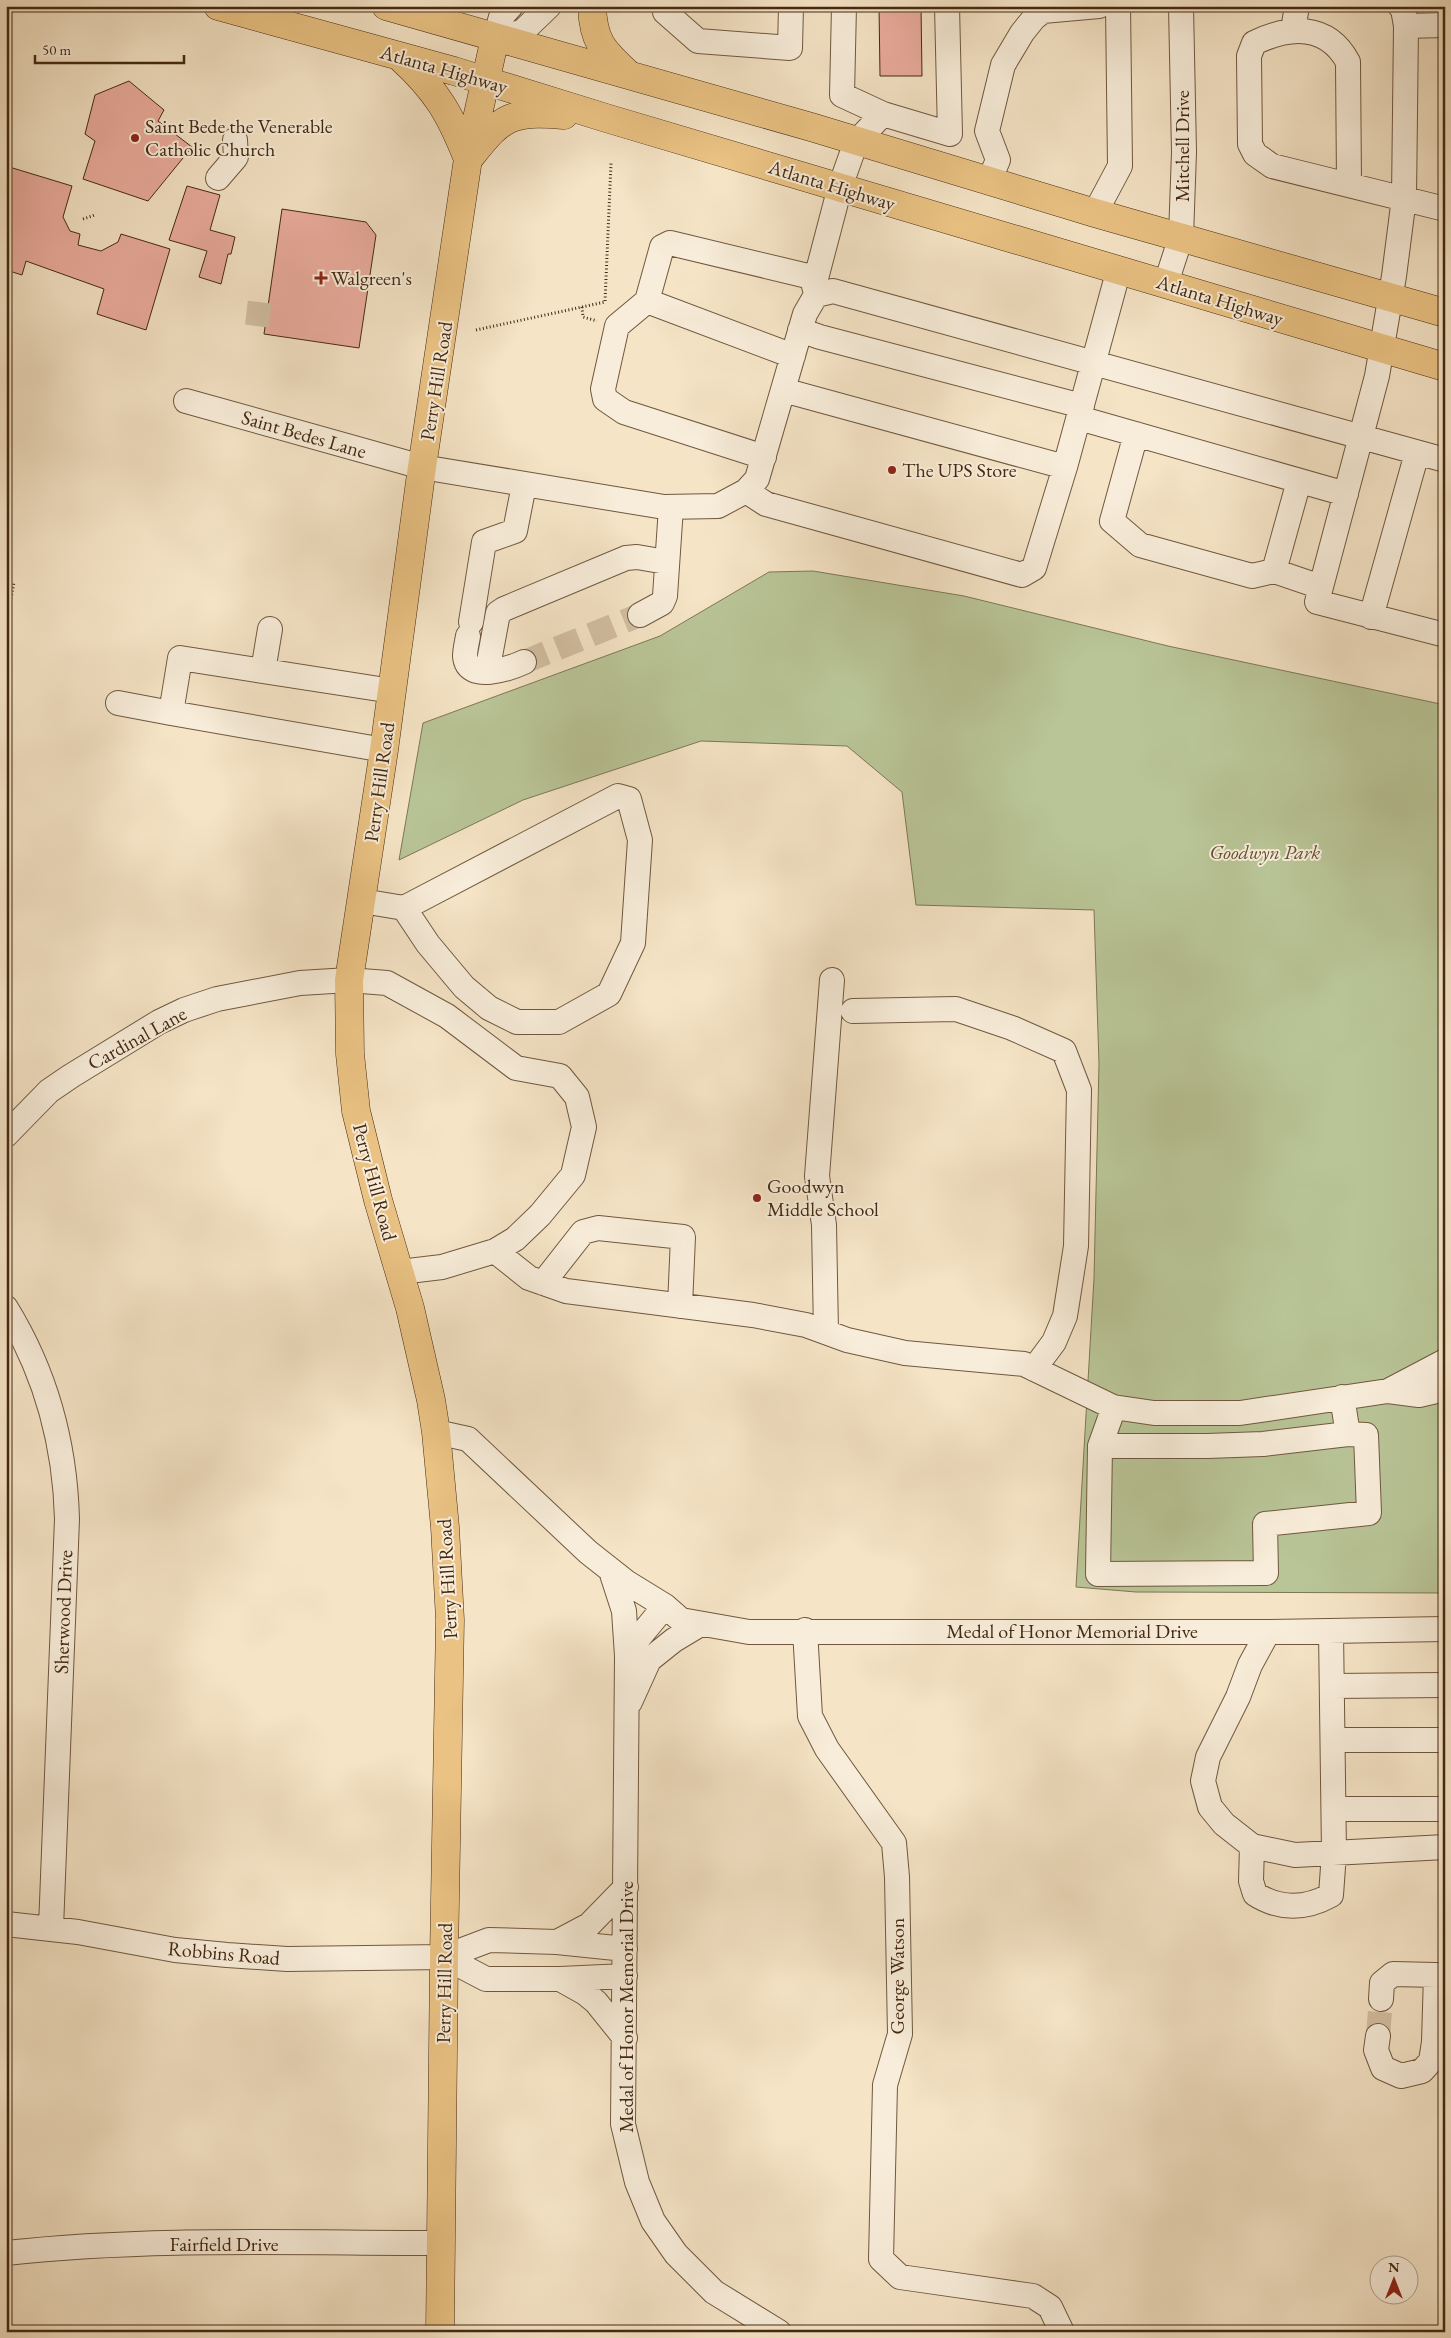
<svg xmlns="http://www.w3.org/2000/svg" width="1451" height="2338" viewBox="0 0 1451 2338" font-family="'EB Garamond',serif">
	<rect width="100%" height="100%" fill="#f5e4c6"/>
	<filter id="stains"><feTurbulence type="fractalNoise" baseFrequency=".004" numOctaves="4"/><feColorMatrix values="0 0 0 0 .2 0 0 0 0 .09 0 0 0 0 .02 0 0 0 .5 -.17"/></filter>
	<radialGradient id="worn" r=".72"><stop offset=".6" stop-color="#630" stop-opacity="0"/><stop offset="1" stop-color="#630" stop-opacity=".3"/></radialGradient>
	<!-- green -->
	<path fill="#b9c597" stroke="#7e7754" d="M813,571L964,596L1168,646L1445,705V1593L1136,1592L1076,1587L1094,1278L1099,1064L1094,910L916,905L902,792L847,746L701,741L523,800L399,860L423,723L660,636L769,572Z"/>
	<!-- building -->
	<path fill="#eaac9d" stroke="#442912" d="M879,6H921L922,76H880Z
		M129,81L164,110L158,121L192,147L148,201L83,179L95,141L85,134L95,95Z
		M6,166L72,186L63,217L70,231L80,234L78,245L101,251L118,242L121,234L170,249L146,330L97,314L104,289L26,261L22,275L6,270Z
		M187,186L220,195L210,230L235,237L231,254H228L221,284L199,277L207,251L169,240Z
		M282,209L366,222L376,235L359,348L264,334Z"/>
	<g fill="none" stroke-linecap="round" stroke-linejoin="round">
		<!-- minor-tunnel -->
		<path stroke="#d2bfa2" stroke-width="24" stroke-dasharray="24 12" stroke-linecap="butt" d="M257,326L260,300
			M524,662L640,615
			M1378,2036L1381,1999"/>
		<defs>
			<path id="minor" d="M511,6L501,17L495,38L522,32L549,6
				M665,6V12L698,41L790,48L791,6
				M844,6L842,95L883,114L950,134L947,6
				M1400,6L1403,9L1406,26L1404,198L1394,276L1377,376L1317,602L1445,635
				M1406,26L1445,25
				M1293,30L1297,6
				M218,178L236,157L235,140
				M989,181L998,160L987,131L1003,65L1022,33L1034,18L1043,11L1099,6
				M1349,183L1348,62C1327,23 1289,26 1254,43L1249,56L1250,144L1255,154L1272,166L1445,209
				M1095,213L1120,166L1118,6
				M1166,283L1181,237L1184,152L1181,6
				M816,293L814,286L840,187L856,142L883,114
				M647,301L793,356
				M800,330L820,337L1082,406
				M186,401L422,467L664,507L718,506L746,491L757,479L805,314L816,295L833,291L1445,460
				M1079,418L1346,494
				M1136,434L1112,521L1140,545L1252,576L1274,571L1321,587
				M764,457L624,412L605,399L603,389L617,326L647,301L662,247L670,243L816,278
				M1065,467L1119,269
				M746,491L766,504L1022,575L1034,568L1065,467L783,390
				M1274,571L1299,481
				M640,615L662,603L665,596L671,507
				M1371,617L1417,453
				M471,622L484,542L515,531L524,485
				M468,636C467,642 465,650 465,656C467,684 511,668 524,662
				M263,671L270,629
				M487,672L498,613L504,609L626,558L637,557L666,562
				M118,703L171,713
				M384,750L171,713L180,658L392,691
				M362,901L404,908L618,796L629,799L640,840L633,943L609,994L559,1022H517L489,1008L464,987L428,944L404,908
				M853,1011L956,1009L1012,1028L1064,1051L1079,1090L1076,1246L1065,1316L1054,1342L1034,1369
				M6,1135L49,1091L71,1076L159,1022L184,1010L217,999L300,983L349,980L387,983L447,1016L516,1068L560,1076L577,1097L584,1127L573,1175L540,1215L515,1239L495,1251L442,1267L400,1272
				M495,1251L529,1278L566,1291L753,1315L806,1325L847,1340L905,1353L1024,1364L1113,1407L1154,1413H1240L1388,1391L1419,1395L1445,1389
				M543,1283L583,1232L598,1228L683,1237L680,1306
				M6,1308C46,1373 65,1443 67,1519L51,1928
				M826,1332L824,1225L817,1176L832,980
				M1388,1391L1445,1361
				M1114,1407L1100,1446L1098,1574L1266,1573L1265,1524L1369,1513L1366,1435L1348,1434
				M436,1432L468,1439L588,1552L626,1582L665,1606L681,1620L749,1632H1268L1445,1629
				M1100,1446H1207L1263,1444L1348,1434L1342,1397
				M611,1571L624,1611L627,1656
				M665,1606L636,1641L627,1656L623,2124L637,2182L653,2221L676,2254L714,2292L779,2332
				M805,1630L810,1716L827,1749L894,1843L897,1877L900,2034L885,2085L881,2259L900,2277L1033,2296L1050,2307L1062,2332
				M1268,1632L1250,1665L1238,1697L1208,1757L1203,1781L1210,1807L1224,1824L1252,1846L1295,1855L1445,1847
				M1332,1686L1445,1685
				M630,1702L649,1660L674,1640L699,1625
				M1333,1740H1445
				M1334,1809H1445
				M1252,1846L1251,1881L1255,1894C1280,1910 1306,1909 1331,1895L1334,1853L1331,1631
				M6,1924L78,1932L175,1950L227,1955L287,1959L444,1957L489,1940L557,1942L625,1949
				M557,1942L589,1925L626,1887
				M444,1957L486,1979H560L625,1976
				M560,1979L585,1993L596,2002L625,2038
				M1378,2036L1376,2050L1383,2068L1401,2076L1422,2071L1431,2061L1434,2042L1436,1975L1393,1974L1382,1983L1381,1999
				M6,2253C150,2237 297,2243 441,2243"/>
			<path id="major" d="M218,6L454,71L606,118L1445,367
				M386,6L811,127L1095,213L1445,313
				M592,6C593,41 603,51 627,73
				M401,58C437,91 450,114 468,159
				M471,156C503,115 512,111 564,115
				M440,2332L444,1957L450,1620L445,1527L436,1432L431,1400L410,1308L378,1200L356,1111L350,1054L349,980L384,750L422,467L468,159L495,38"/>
		</defs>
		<!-- minor casing -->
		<use href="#minor" stroke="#70583f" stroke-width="26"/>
		<!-- major casing -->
		<use href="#major" stroke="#442912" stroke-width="29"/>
		<!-- path -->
		<path stroke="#442912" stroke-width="3" stroke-dasharray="1 2.5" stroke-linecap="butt" d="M83,219L95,215
			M582,307L583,317L597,321
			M476,330L605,302L611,163
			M6,626L14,582"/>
		<!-- minor -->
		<use href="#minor" stroke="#f8edda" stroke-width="24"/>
		<!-- major -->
		<use href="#major" stroke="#eac283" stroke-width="28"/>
	</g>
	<!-- markers -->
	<g fill="#8f2418" stroke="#f8edda" stroke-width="2">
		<circle cx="135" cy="138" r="5"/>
		<path d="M318.5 270.5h5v5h5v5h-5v5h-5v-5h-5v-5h5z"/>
		<circle cx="892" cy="470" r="5"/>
		<circle cx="757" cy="1198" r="5"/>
	</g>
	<g text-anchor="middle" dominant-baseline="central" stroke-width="4" stroke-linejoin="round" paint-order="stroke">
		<!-- street labels -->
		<g font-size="20" fill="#442912" stroke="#f8edda">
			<text transform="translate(444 69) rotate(16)">Atlanta Highway</text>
			<text transform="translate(1182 146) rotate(-90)">Mitchell Drive</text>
			<text transform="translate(832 185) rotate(17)">Atlanta Highway</text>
			<text transform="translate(1220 300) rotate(17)">Atlanta Highway</text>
			<text transform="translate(436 381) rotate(-81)">Perry Hill Road</text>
			<text transform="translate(304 434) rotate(16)">Saint Bedes Lane</text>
			<text transform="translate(379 782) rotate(-82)">Perry Hill Road</text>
			<text transform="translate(137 1038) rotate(-29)">Cardinal Lane</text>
			<text transform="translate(375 1182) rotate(75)">Perry Hill Road</text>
			<text transform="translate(447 1579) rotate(-93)">Perry Hill Road</text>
			<text transform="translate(63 1612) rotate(-88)">Sherwood Drive</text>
			<text x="1072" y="1631">Medal of Honor Memorial Drive</text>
			<text transform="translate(224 1953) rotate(5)">Robbins Road</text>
			<text transform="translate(897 1976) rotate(-90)">George Watson</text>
			<text transform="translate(444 1983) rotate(-89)">Perry Hill Road</text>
			<text transform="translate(626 2007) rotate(-90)">Medal of Honor Memorial Drive</text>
			<text x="224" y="2244">Fairfield Drive</text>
		</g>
		<!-- poi labels -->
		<g font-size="20" fill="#442912" stroke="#f8edda" text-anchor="start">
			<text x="145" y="126">Saint Bede the Venerable<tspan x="145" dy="23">Catholic Church</tspan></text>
			<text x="331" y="278">Walgreen's</text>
			<text x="902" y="470">The UPS Store</text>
			<text x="767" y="1186">Goodwyn<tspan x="767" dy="23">Middle School</tspan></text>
		</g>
		<!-- park labels -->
		<g font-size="20" font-style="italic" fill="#615033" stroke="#f8edda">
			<text x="1265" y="852">Goodwyn Park</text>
		</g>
	</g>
	<!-- margin -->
	<rect width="1451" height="2338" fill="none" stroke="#f5e4c6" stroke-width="25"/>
	<rect x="8" y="8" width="1436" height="2323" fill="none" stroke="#442912" stroke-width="2.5"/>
	<rect x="12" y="12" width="1426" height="2313" fill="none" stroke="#442912"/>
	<!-- north arrow -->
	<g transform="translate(1394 2280)"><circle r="24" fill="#f8edda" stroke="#b09f8a"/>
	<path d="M0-4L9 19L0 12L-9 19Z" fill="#8f2418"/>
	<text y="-8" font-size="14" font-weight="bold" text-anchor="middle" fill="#442912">N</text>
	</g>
	<!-- scale -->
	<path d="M35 55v8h149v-8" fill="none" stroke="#442912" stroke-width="2.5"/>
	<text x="42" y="55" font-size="15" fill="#442912" stroke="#f8edda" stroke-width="4" paint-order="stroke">50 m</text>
	<rect width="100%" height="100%" filter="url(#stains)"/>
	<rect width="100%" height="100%" fill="url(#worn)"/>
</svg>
